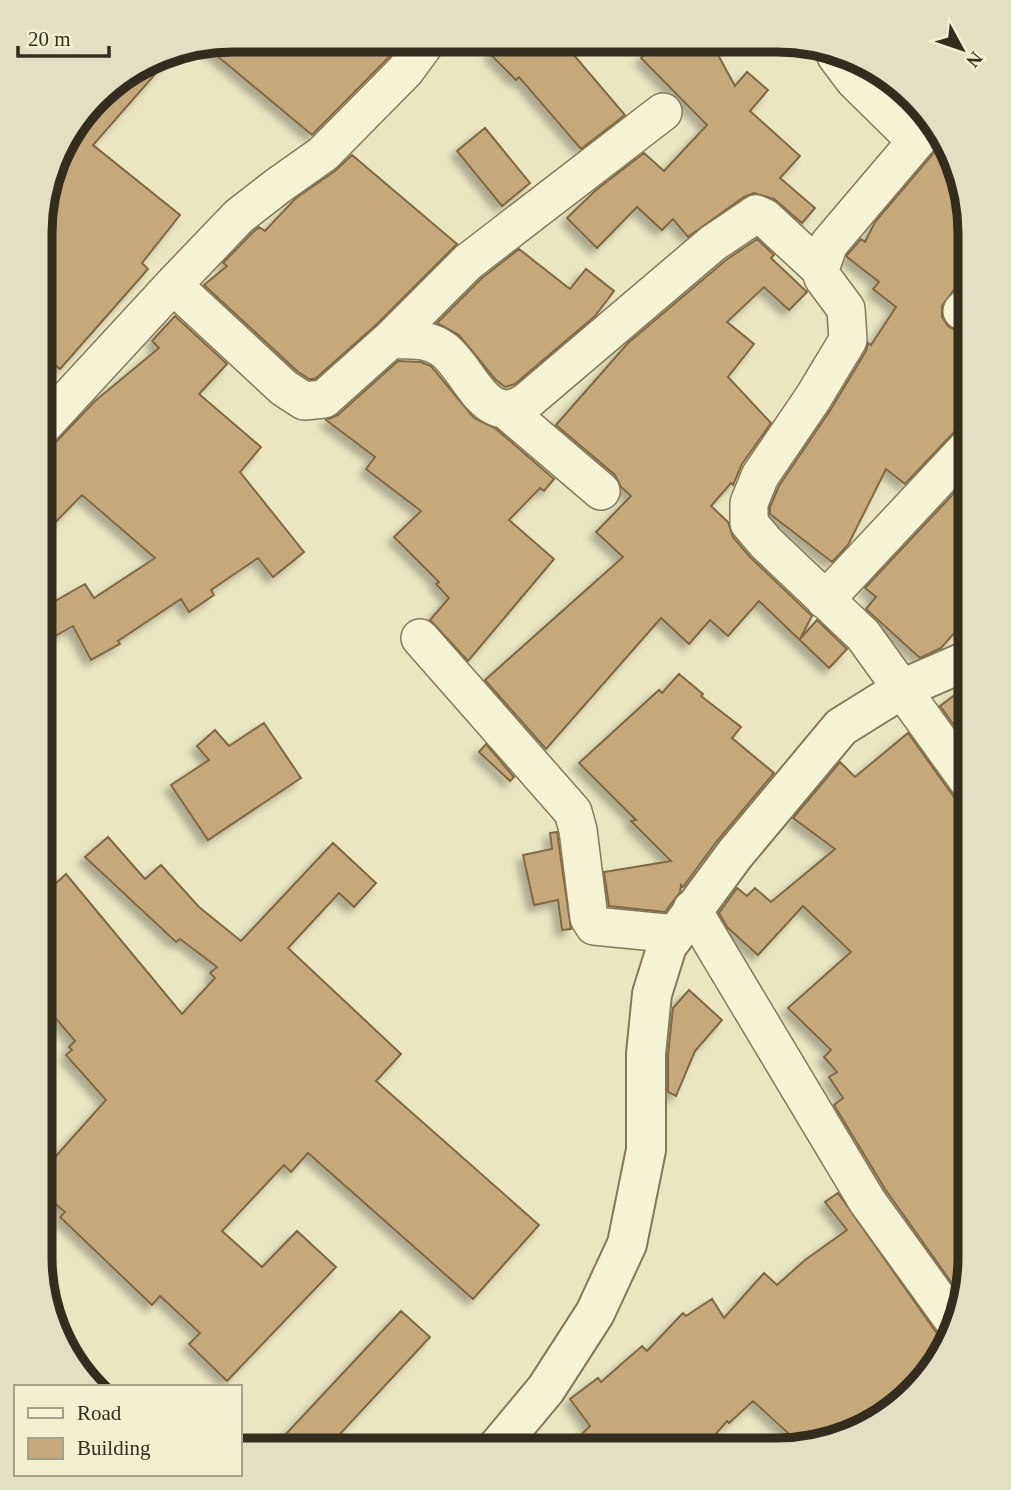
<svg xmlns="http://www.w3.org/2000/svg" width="1011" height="1490" viewBox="0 0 1011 1490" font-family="Georgia,serif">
	<defs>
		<filter id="shadow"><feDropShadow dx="-6" dy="6" stdDeviation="3.5" flood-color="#0004"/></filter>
	</defs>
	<rect width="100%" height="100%" fill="#eae6c2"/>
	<!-- building -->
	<path fill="#c6a97a" stroke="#806742" stroke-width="2" filter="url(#shadow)" d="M234,40L378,41H401L389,57L312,135L204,45Z
		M503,41H562L625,115L581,149L519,77L516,80L490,54Z
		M658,42H668L680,54L701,42H711L735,86L747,72L768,90L750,111L800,156L780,178L815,208L802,223L774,199L754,193L744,197L688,237L673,219L662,230L637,207L597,248L567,218L596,190L644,153L664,171L707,125L641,58Z
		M168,52L171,56L93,145L180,215L142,263L148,269L60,369L42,354V208L66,137L106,88Z
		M485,128L530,183L502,206L457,151Z
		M943,142L956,159L971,234V282L956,287L942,306V317L948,326L957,331L971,329V424H964L956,430L905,484L886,469L848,545L832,562L770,514V507L779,486L831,409L866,351L868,343L871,345L896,307L873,289L879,282L847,257V255L861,239L865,242L875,222Z
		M352,155L457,244L377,324L315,379H309L297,371L204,285L227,266L223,263L253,232L259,227L265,231L296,198L335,171Z
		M757,239L774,255L771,258L807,292L789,310L764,287L727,322L754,344L728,377L771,423L742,464L733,485L731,483L711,506L728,522L733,537L750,557L812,616L800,639L817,620L847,649L829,668L759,601L728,636L710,620L689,644L661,618L546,749L485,680L623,557L596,532L631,496L621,487L615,475L556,425L628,343L726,260Z
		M519,249L570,289L586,269L614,291L595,316L515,384L505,387L495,379L459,335L437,323L482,278Z
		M175,316L227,364L199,394L261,447L240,472L304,552L273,577L258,558L211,590L214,595L189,612L181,599L118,641L120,644L91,660L73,626L41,644V609L85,584L94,598L155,558L82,495L41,537L42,452L57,441L95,401L159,348L152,341Z
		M398,361L421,362L431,366L474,418L495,428L554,479L544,491L540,488L509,520L554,559L468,661L430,620L449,598L436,584L439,582L394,537L421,511L366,469L375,457L326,420L338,415Z
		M971,475V614L941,648L920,658L866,609L876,597L865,588Z
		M679,674L703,694L701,696L741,727L732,738L774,773L717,841L683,887L681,885L680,892L665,912L609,906L604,872L671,861L631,821L636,820L579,763L659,690L662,693Z
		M971,683V748L940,706Z
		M264,723L301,778L208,840L171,785L209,760L197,746L215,730L229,746Z
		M908,733L954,797L962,804L970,806V921L955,936L970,958V1269L961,1296L885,1189L834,1105L843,1098L829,1077L837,1072L824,1057L831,1050L788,1008L851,952L803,906L758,955L727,927L719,913L737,888L747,896L755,888L771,902L835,849L793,818L840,762L855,777Z
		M486,744L514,777L510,781L479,752Z
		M557,832L571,929L562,930L558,900L534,905L523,855L552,849L550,833Z
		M108,837L145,879L161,865L199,907L241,941L333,843L376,883L354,907L339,893L288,948L401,1054L376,1081L539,1225L473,1299L308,1153L291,1172L284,1165L222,1231L262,1267L297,1231L336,1267L227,1381L189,1344L200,1333L160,1296L152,1305L60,1217L65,1212L40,1191V1174L106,1100L66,1055L72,1050L69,1047L75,1041L41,1001V897L66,874L182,1014L215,978L210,973L217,967L180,939L176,942L85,857Z
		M689,990L722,1020L695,1051L676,1096L668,1092V1055L673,1008Z
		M838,1193L936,1332L946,1340L938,1364L850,1435L801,1445L753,1401L729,1423L727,1421L702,1450L567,1449L590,1426L570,1399L598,1378L601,1382L642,1346L647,1351L683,1313L686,1316L712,1299L724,1318L764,1273L777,1285L805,1260L847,1230L825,1202Z
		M401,1311L430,1337L327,1448H302L286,1434Z"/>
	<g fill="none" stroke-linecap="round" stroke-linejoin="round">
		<defs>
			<path id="minor" d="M836,56L854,80L916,141
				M930,125L829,244L820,269L823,278L846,309L848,340L813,398L760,476L749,503V523L766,543L863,635L971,785
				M173,285L239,216L279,185L323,154L405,71L427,41
				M962,311L971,302
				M391,339C411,341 427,337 444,350C470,370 485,429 526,402L713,243L756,214L765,218L820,269
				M506,410L601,491
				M42,427L173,285L284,388L304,401L324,399L391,339L468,262L663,112
				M825,600L971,444
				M420,638L573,812L578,830L589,918L594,926L676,934
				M692,909L867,1201L953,1320"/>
			<path id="tertiary" d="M496,1449L546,1389L595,1313L627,1244L646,1150V1054L652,994L667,946L735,854L841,727L902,689L971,659"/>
		</defs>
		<!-- minor casing -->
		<use href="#minor" stroke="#83785a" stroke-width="40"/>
		<!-- tertiary casing -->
		<use href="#tertiary" stroke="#83785a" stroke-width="42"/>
		<!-- minor -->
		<use href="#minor" stroke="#f6f3d4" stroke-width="37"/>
		<!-- tertiary -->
		<use href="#tertiary" stroke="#f6f3d4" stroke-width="38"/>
	</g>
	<!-- crop -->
	<path d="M0 0H1011V1490H0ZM233 52H777A181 181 0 0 1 958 233V1257A181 181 0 0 1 777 1438H233A181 181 0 0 1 52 1257V233A181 181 0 0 1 233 52Z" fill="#e3dfc3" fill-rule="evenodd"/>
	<path fill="none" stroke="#342d1e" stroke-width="9" d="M233 52H777A181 181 0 0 1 958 233V1257A181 181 0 0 1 777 1438H233A181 181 0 0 1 52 1257V233A181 181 0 0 1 233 52Z"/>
	<!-- legend -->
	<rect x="14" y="1385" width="228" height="91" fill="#f2efd1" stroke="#a6a189" stroke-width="2"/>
	<rect x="28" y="1408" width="35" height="10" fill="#f6f3d4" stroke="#a6a189" stroke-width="2"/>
	<text x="77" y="1420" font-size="21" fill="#342d1e">Road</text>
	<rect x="28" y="1438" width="35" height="21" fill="#c6a97a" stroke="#a6a189" stroke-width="2"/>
	<text x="77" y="1455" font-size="21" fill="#342d1e">Building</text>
	<!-- north arrow -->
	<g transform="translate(962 49) rotate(130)" stroke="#f2efd1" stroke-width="5" paint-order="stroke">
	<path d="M0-5L12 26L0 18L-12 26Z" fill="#342d1e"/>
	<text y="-10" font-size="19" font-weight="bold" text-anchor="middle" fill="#342d1e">N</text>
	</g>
	<!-- scale -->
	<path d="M18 46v10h91v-10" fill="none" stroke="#342d1e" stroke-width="3.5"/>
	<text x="28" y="46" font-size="21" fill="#342d1e" stroke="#f2efd1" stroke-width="5" paint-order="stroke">20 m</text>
</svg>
